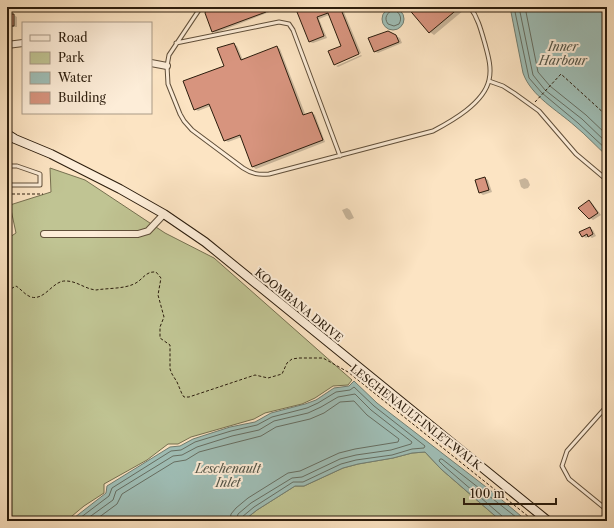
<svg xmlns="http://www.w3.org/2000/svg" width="614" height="528" viewBox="0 0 614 528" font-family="'Libre Caslon Text',serif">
	<rect width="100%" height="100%" fill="#fce4c3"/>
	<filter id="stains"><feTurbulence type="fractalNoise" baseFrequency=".005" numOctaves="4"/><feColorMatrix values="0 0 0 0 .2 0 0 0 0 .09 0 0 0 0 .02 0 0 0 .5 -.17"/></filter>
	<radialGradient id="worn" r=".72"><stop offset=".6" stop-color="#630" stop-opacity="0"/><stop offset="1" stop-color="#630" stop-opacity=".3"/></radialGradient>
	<!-- green -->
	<path fill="#c0c493" stroke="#767050" d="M50,168L85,180L165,233L214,258L352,380L348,385L333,386L315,398L302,404L265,413L254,419L191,437L178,444H168L147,460L104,484V493L84,506L66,521H7V239L16,233L10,205L51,192Z
		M425,452L441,469L501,521H243L257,510L295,486H304L343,468L358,464L393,458L412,453Z"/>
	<!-- water -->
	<path fill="#9fbeb6" stroke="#717e72" d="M510,7H607V156C596,146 586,135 575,126C557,110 531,96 523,73Z
		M382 19a11 11 0 1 1 22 0a11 11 0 1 1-22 0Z
		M354,381L377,403L490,490L527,521H501L441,469L425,452L412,453L393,458L358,464L343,468L304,486H295L257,510L243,521H70L106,493L107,486L170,447L180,446L193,439L230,427L255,422L271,413L305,404L316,400L334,388L349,386Z"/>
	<!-- shadow -->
	<path fill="#0003" d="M181,7H191L185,9Z
		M208,7H284L285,9L280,11L277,9L216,33L213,31Z
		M296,7H316L318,11L327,7H342L361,53L334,65L342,46L329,15L319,19L327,38L313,43L310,42Z
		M408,7H461L464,10L434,35L430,32Z
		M7,15H14L17,17V27H7Z
		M396,36L400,38L402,43L378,53L374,51Z
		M233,44L237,46L243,60L277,47L280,49L306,116L312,113L315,115L325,142L256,169L253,167L242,137L228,142L225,140L211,106L198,111L195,109L225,66Z
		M361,55L362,56L338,67L336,66Z
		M485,178L488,180L492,192L483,195L480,193L476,180Z
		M525,178L528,180L530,185L528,188L524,189L521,187L519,180Z
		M589,201L592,203L601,215L593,220L590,218Z
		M347,208L350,210L354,218L349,220L346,218L342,210Z
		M590,228L593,230L596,236L592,238L589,236L586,238L582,236Z"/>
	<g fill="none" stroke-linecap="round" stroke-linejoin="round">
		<!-- shore -->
		<path stroke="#666e62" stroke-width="1" d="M514,7L529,78L542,93L578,123L607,150
			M519,7L533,75L545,90L582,119L607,143
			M525,7L538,72L550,86L586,115L607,135
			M393,9C399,12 403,17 399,24L394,26L388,24C383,17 388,13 393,9Z
			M76,521L109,496L112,488L171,451L181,450L195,442L231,431L257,425L272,417L307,408L318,403L336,392L350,390L354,387L374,406L425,446L424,448L412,449L392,455L356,460L341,464L303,482H293L254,507L242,517L241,521
			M84,521L113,500L116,491L173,456L182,455L197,447L232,436L259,430L274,421L308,413L321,407L338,397L355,394L371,410L412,442L411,444L391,450L356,455L340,459L302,477L292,478L251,503L238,514L236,521
			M94,521L117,504L122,494L174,462L186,460L199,452L214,448L261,436L276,427L310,419L324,413L340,402L354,401L367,415L399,439L398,442L355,449L339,453L300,471L288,473L248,498L236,508L231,514L230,521
			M503,521L502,516L444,466L439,461L440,459H442L521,521"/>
	</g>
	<!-- building -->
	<path fill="#d7947e" stroke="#2c1d0d" d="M207,7H264L266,12L212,32L205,13Z
		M295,7H314L316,11L324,7H340L359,54L334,65L328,51L341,46L328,13L317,17L324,36L309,42Z
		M407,7H460L429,33Z
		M7,14H14V26H7Z
		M388,31L396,35L399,42L374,52L368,38Z
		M234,43L241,60L277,46L303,115L312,112L323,140L252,167L240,135L224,141L209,104L194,110L183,81L224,66L217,48Z
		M485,177L489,190L479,193L475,180Z
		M589,200L598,213L589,219L578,208Z
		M590,227L593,234L588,237L587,234L582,237L579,232Z"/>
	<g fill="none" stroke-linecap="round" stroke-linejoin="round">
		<defs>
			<path id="lane" d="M201,7L169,55L167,66L168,84L180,114L184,121L192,130L243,168C252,174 259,175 269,174L433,131C452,121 484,103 489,80C492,68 488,55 485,44C481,30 478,18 470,7
				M176,43L279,22L289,24L293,30L340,156
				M489,81L503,86L514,93L539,111L576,154L607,180
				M7,166H17L40,174V185H7
				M607,406L567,451L562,466L569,479L607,510"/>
			<path id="street" d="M7,45L23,43
				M151,63L167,66
				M44,234H138L148,231L164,214"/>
			<path id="secondary" d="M7,134L15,139L51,154L120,189L164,214L205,242L548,521"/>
		</defs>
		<!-- lane casing -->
		<use href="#lane" stroke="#604f3a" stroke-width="5"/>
		<!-- street casing -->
		<use href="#street" stroke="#604f3a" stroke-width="8"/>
		<!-- secondary casing -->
		<use href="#secondary" stroke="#2c1d0d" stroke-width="10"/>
		<!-- path -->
		<path stroke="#2c1d0d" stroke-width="1" stroke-dasharray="3 2" stroke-linecap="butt" d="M535,102L561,74L607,116
			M7,194H43
			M7,291L16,286C21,289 25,295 31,297C45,301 53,280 66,281C77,281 85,289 96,290C108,288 123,289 134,284C143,280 145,271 156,272L161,278L158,295L164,317L160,327V338L170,345V369L172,374L177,382L182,394L184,397H189L255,375L268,378L282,374L287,363L292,359L299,358H323L348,372L534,521"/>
		<!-- lane -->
		<use href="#lane" stroke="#fdedd8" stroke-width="3"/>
		<!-- street -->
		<use href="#street" stroke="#fdedd8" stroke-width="6"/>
		<!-- secondary -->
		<use href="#secondary" stroke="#fdedd8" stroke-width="8"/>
	</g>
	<g text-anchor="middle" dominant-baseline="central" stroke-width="4" stroke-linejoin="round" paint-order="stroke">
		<!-- street labels -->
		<g font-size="11" fill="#2c1d0d" stroke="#fdedd8">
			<text transform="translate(299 305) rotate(39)">KOOMBANA DRIVE</text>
			<text transform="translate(416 417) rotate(38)">LESCHENAULT INLET WALK</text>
		</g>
		<!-- water labels -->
		<g font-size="12" font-style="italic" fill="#545548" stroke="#fdedd8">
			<text x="563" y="46">Inner<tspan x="563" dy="14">Harbour</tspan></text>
			<text x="228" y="468">Leschenault<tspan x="228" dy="14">Inlet</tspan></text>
		</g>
	</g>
	<!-- margin -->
	<rect width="614" height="528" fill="none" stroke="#fce4c3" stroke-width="24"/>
	<rect x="8" y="8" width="598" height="512" fill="none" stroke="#2c1d0d" stroke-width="2"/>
	<rect x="12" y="12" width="590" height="504" fill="none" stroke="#2c1d0d"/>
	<!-- legend -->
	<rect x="22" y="22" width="130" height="92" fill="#fdedd8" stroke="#a99a87"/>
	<rect x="30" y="35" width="20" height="6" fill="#fdedd8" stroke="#a99a87"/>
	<text x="58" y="42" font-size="12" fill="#2c1d0d">Road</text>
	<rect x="30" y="52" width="20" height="12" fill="#c0c493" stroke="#a99a87"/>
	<text x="58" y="62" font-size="12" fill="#2c1d0d">Park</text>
	<rect x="30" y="72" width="20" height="12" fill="#9fbeb6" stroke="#a99a87"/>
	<text x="58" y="82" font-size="12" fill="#2c1d0d">Water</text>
	<rect x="30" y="92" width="20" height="12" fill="#d7947e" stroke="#a99a87"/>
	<text x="58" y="102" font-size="12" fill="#2c1d0d">Building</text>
	<!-- scale -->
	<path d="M464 498v6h92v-6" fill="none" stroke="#2c1d0d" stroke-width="2"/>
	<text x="470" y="498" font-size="12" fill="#2c1d0d" stroke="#fdedd8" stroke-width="3" paint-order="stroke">100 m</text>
	<rect width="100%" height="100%" filter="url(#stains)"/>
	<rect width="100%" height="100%" fill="url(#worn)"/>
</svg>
